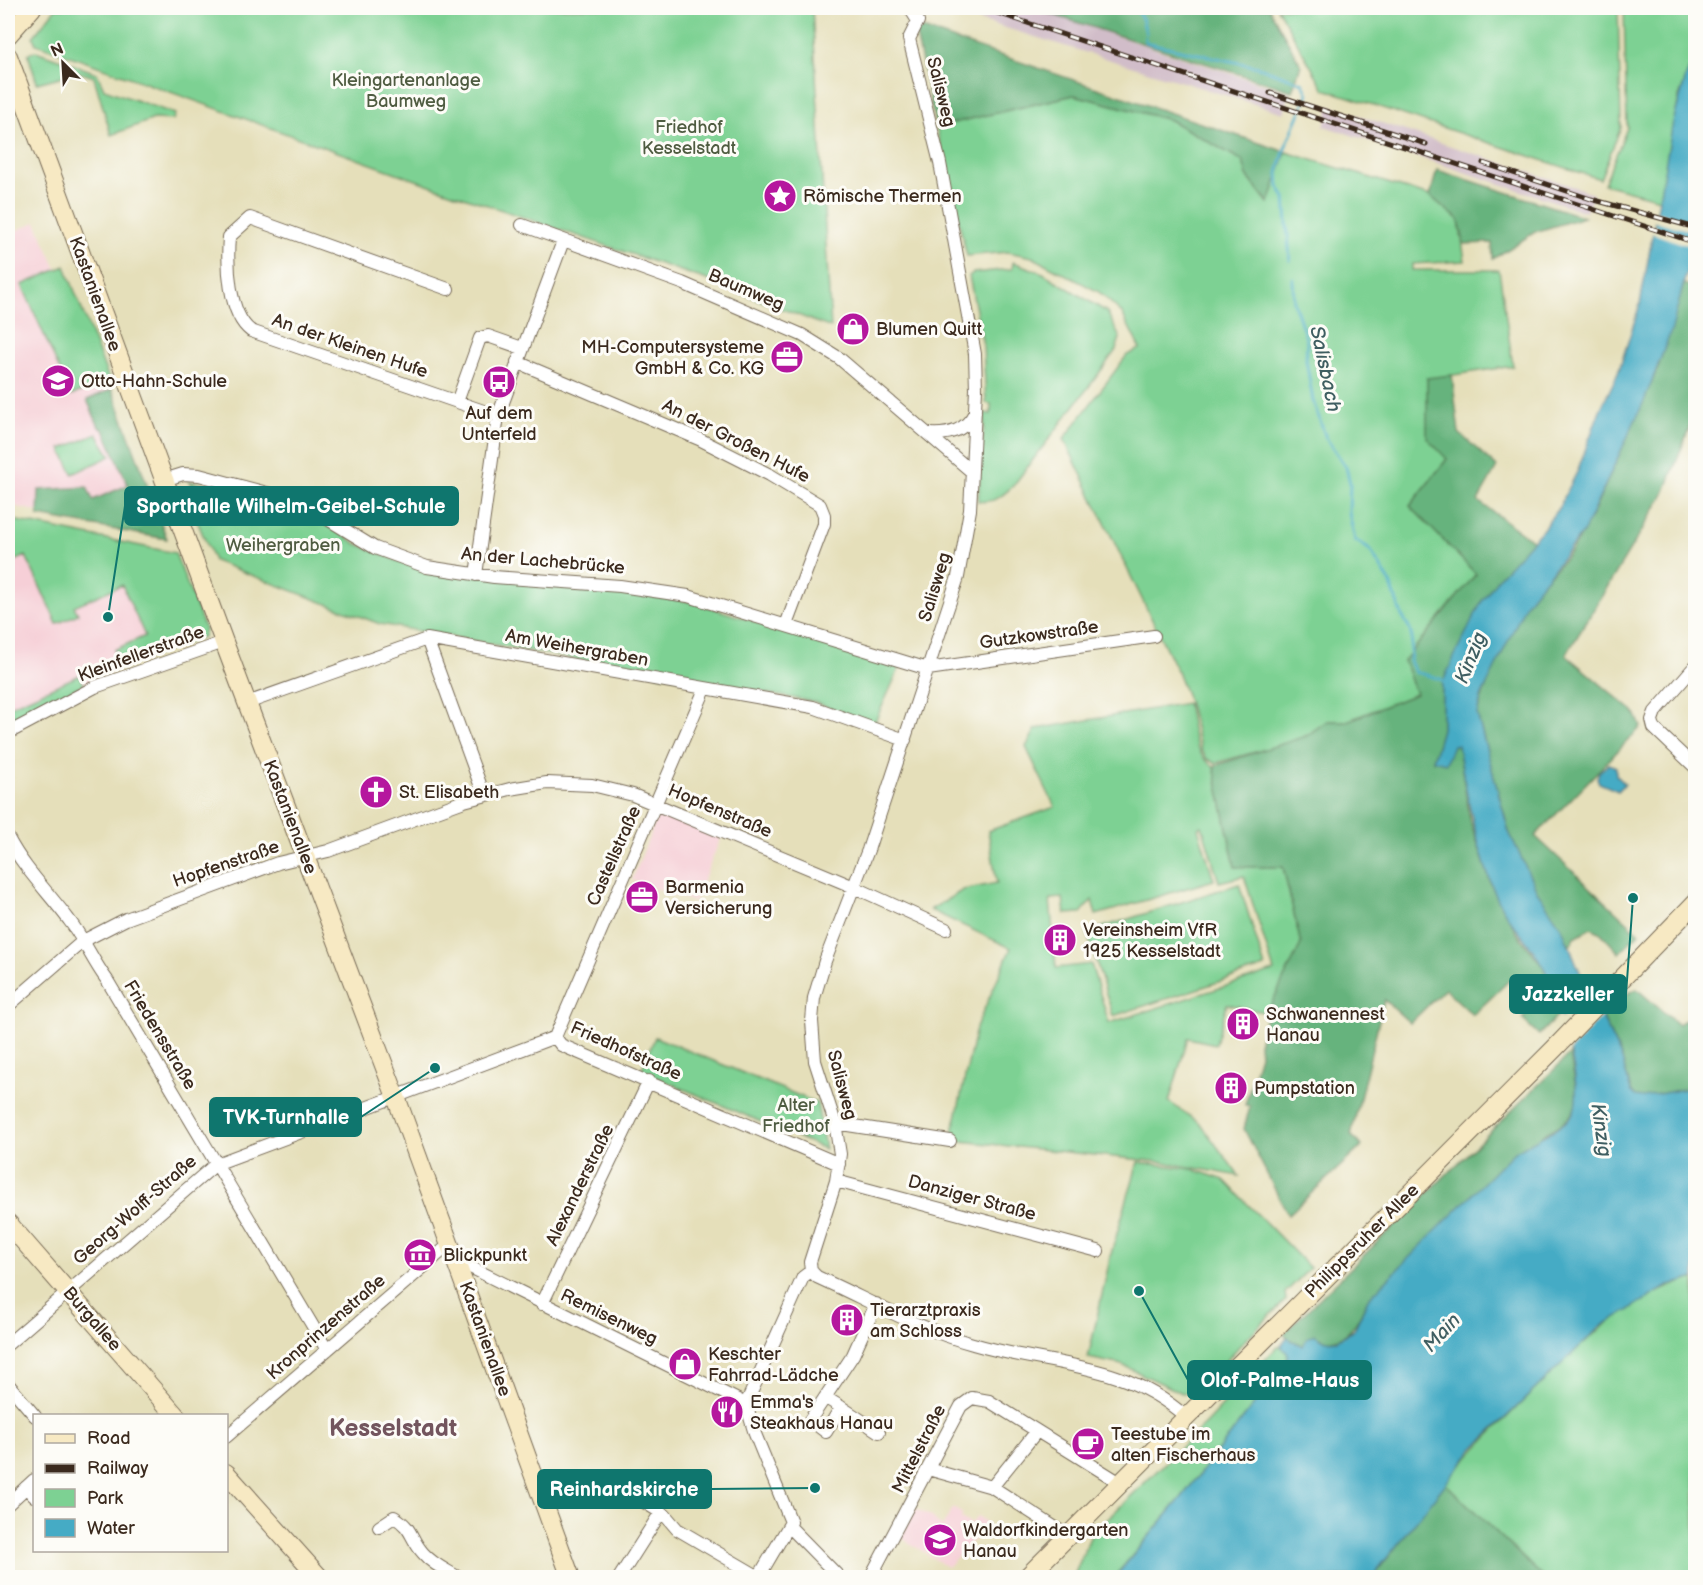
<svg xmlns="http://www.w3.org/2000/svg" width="1703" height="1585" viewBox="0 0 1703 1585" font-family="'Balsamiq Sans',sans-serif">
	<rect width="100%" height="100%" fill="#fdfcf7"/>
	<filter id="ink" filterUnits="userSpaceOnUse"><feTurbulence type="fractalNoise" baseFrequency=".0167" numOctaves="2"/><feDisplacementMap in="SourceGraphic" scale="12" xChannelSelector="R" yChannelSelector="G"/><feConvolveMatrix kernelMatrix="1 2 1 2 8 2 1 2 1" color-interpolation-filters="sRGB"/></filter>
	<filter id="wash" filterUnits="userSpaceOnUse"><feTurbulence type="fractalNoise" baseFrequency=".008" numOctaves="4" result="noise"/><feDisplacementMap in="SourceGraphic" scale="24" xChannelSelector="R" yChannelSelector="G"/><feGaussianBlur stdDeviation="1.35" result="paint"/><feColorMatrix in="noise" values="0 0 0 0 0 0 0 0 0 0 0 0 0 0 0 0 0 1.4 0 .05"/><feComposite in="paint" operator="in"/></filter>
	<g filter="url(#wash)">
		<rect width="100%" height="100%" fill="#e5dfba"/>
		<!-- built -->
		<path fill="#f6cfd7" d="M36,222L57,269L65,266L167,539L38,516L36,511L8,505V234Z
			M8,519L205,629L203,637L92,679L8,723Z
			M659,812L721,838L694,902L632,880Z
			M953,1508L963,1514L961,1518L971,1524L978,1516L989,1525L947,1567L899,1536L916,1509L931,1516L942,1527Z"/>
		<!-- industrial -->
		<path fill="#d1bdc9" d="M940,8H1031L1290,93L1284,113Z
			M1330,106L1593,193L1586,212L1324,126Z"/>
		<!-- green -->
		<path fill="#7dd193" stroke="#5c7e58" stroke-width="1.5" fill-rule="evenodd" d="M56,8H812L831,328L713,282L458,195L36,44L33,37Z
			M1277,8H1618L1621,127L1600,179L1324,89Z
			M1624,8H1695V57L1679,97L1659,199L1604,184L1627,128Z
			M36,51L97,73L104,89L175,114L173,120L154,119L111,135L94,77L79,72L37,83L28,54Z
			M1074,95L1170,120L1243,161L1247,176L1268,203L1286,152L1430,196L1459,220L1465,261L1412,264V270H1499L1513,366L1427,379L1447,459L1410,506L1476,574L1404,661L1416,694L1347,721H1327L1306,736L1287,743L1216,763L1207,759L1201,750L1188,700L1177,671L1064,439L1127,355L1140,349L1122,313L1099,292L1032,257L1008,252L967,256L936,127Z
			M1013,262L1043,273L1107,312L1120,338L1116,350L1097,376L1013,486C1002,496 994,504 978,501L985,413L991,414V404L986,403L983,345L969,276L973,273L1012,269Z
			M65,266L109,379L71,396L22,285Z
			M97,434L111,456L73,474L61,449Z
			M189,481L280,502L324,522L357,544L403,563L693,602L900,667L874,724L814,702L380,624L214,561L187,497L195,494Z
			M8,519L175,553L205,629L203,637L122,668L114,650L145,636L122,585L74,606L78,614L57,624L26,556L12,562L8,553L13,551L10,545L8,546Z
			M80,675L84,684L8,723V707Z
			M1187,703C1192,724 1193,756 1214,766L1235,867H1283L1301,944L1267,1013L1227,1004L1216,1044L1188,1038L1169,1102L1199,1122L1239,1176L1162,1162L951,1140L976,1028L1011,948L930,910L963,890L997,883L988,831L1055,807L1026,747L1036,729ZM1202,826L1219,882L1244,876L1274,971L1109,1023L1091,964L1056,968L1050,899L1063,898L1065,914L1081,913L1092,900L1096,915L1214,880L1198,828Z
			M1239,884L1265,967L1113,1016L1087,932Z
			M655,1037L817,1103L825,1149L641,1071Z
			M1138,1162L1192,1169L1224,1180L1310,1268L1285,1293L1286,1300L1242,1343L1200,1391L1182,1393L1122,1365L1088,1358L1111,1254Z
			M1695,1278V1577H1543L1445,1483C1471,1452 1500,1425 1528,1396C1581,1345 1623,1299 1695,1278Z
			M1278,1346L1284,1347L1288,1354L1287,1360L1276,1376L1182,1497L1114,1577L1073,1578L1091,1535L1207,1422Z"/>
		<!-- forest -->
		<path fill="#66b37d" stroke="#506e4e" stroke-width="1.5" d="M1032,8H1269L1301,65L1292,91Z
			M914,26L1286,152L1269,203L1247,176L1243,161L1170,120L1074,95L936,127Z
			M1437,170L1584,217L1535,232L1493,259L1492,243L1464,244L1459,220L1430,196Z
			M1684,284L1695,288V413L1664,494L1566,655L1635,713L1641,727L1535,836L1639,933L1619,953L1600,932L1591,928L1575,937L1570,946L1537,891L1509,832L1477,714C1487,679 1507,631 1528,601C1539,584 1554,571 1567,556C1579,541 1587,525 1595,509L1658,368Z
			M1452,375L1459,433L1497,467L1478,501L1533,541L1482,601L1442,684V729L1433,760L1453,745H1458L1470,820L1492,887L1517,933L1543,966L1560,1013L1539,1035L1522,1019L1541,1000L1516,974L1473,1015L1445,989L1410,1023L1384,1000L1351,1135L1362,1146L1288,1215L1244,1129L1250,1106L1245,1105L1260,1055L1259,1044L1267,1013L1301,944L1283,867H1235L1214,766L1306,736L1327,721H1347L1416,694L1404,661L1476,574L1410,506L1447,459L1427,438V378Z
			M112,389L167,539L38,516L39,490L87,487L93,500L128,485L104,430L99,427L87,400Z
			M1637,989L1677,1024L1695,1016V1087L1643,1097L1636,1096L1631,1091L1622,1059L1602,1016L1620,997Z
			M1570,1054C1576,1097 1590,1112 1544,1134L1368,1299C1358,1320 1352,1339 1326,1341L1320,1337L1304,1346L1287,1338L1284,1333Z
			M1445,1483L1543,1577L1372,1578Z"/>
		<!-- water -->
		<path fill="#45abc5" stroke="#406a72" stroke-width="1.5" d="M1695,57V239L1672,329L1645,399L1584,531L1527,602L1482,695L1477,714L1509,832L1537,891L1562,928L1580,972L1622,1059L1631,1091L1636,1096L1643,1097L1695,1087V1278L1668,1286L1600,1327L1473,1449L1372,1577L1114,1578L1182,1497L1276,1376L1287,1360L1288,1354L1281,1346L1287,1338L1303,1346L1307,1338L1314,1334L1326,1341L1337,1340L1354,1330L1368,1299L1512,1154C1526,1143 1565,1128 1572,1115C1587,1092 1556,991 1543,966C1527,937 1504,921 1492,886C1475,840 1466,793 1458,745H1453L1446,763L1433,760L1442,729V684L1454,657L1482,601L1499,577L1543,529L1559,507L1577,472L1600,410L1618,373L1640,304L1673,122L1686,76Z
			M1609,764L1616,767V775L1625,784L1618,791L1599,783L1597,778L1599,772Z"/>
		<!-- pier -->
		<path fill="#e5dfba" d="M1654,211L1695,223V232L1653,221Z
			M1652,225L1695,238V248L1651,233Z
			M1590,987L1604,1014L1567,1054L1559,1021Z"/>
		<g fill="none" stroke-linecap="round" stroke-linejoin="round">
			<!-- stream -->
			<path stroke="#45abc5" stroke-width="3" d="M1135,8L1142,18L1146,33
				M1145,37V42L1149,43L1258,67L1303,83L1308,94L1285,148L1278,173L1279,187L1285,198L1290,261
				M1293,279L1294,303L1307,341L1306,360L1313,401L1326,438L1346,467L1350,483L1349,513L1355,540L1370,550L1390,582L1402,616L1409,627L1412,638L1410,661L1415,672L1441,679L1445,683"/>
		</g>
	</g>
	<g filter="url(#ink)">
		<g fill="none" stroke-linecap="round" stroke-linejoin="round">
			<defs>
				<path id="street" d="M522,225L682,283L802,335L839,358L972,472
					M448,289L250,218L229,237C227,263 228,314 251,331L498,416
					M517,362L699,439L770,475L820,505L824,515V524L786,625
					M457,402L480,338L488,336L522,348
					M930,434C949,435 966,431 975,412
					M164,480L183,474L199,475L278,496L316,512L375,548L427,567L494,577L620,586L688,596L928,669L1154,636
					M476,575L498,416L563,241
					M427,639L484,795
					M1696,665L1655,712L1652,720L1654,728L1696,768
					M247,703L427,639L813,707L905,740
					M8,733L95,687L224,642
					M8,838C24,869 49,893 69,920C84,939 92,960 107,980L327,1350
					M8,1006L83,941L126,919L278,863L328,851L464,801L510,789L547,783L592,785L633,795L854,887L946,929
					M555,1037L705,689
					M835,1123L950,1141
					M836,1181L1098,1251
					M456,1260L746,1404
					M811,1271L810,1262L836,1181L840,1154L835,1123L815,1061L812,1021L814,998L825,961L868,850L958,577L970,510L976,389L975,354L940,163L909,39L918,21L910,8
					M811,1271L817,1277C868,1300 918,1329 973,1344C1050,1367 1122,1360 1186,1417
					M542,1304L649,1081
					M8,1344L216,1164L555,1037L561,1045L839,1164
					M8,1384L35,1416
					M826,1398L841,1407L826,1432L810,1420L853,1355L876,1304
					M841,1407L879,1432
					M226,1437L450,1244
					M928,1469L992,1487L1068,1536
					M615,1484L665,1515L677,1529L759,1577
					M26,1487L34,1496
					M992,1487L1037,1431
					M8,1504L34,1480
					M789,1526L840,1578
					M379,1527L394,1517C413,1528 410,1539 423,1553C432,1564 446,1570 459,1578
					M619,1578L661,1512
					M758,1578L791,1522L755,1434L746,1404L803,1277L811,1271
					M870,1578L961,1406L972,1398L989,1401L1122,1484"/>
				<path id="secondary" d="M8,35L32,8
					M8,56L224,642L396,1097L571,1578
					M8,1223L176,1416
					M226,1473L320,1578
					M1026,1578L1554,1049L1696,902"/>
			</defs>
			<!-- street casing -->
			<use href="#street" stroke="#766955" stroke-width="14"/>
			<!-- secondary casing -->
			<use href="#secondary" stroke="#766955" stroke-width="20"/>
			<!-- street -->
			<use href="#street" stroke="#fff" stroke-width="12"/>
			<!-- secondary -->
			<use href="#secondary" stroke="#f7e9c3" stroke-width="18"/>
			<defs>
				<path id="rail" d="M982,8L1696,243
					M1270,93L1426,144
					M1483,163L1591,199L1696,228"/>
			</defs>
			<!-- rail casing -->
			<use href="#rail" stroke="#3b2a1e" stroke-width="5"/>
			<!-- rail -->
			<use href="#rail" stroke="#fdfcf7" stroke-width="3" stroke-dasharray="9" stroke-linecap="butt"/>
		</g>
	</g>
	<!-- icons -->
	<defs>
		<symbol id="sight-disc" viewBox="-11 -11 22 22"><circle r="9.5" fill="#b5179e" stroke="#fdfcf7"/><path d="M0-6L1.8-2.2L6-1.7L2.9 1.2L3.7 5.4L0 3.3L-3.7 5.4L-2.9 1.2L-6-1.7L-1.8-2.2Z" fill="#fff"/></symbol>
		<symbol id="shop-disc" viewBox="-11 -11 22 22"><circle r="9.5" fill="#b5179e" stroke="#fdfcf7"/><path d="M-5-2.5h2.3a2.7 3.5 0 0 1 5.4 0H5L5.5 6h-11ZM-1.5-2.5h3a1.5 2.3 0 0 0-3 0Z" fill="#fff"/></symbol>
		<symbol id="office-disc" viewBox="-11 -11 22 22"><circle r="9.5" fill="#b5179e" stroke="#fdfcf7"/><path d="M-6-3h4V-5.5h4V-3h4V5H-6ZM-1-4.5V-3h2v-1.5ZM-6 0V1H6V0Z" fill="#fff"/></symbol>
		<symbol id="school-disc" viewBox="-11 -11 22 22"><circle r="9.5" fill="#b5179e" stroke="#fdfcf7"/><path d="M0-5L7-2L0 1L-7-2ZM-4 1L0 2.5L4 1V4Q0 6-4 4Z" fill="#fff"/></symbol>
		<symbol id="bus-disc" viewBox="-11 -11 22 22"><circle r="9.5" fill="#b5179e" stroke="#fdfcf7"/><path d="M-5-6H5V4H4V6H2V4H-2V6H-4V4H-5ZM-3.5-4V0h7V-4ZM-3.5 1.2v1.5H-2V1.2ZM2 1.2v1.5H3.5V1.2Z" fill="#fff"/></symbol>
		<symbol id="church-disc" viewBox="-11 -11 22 22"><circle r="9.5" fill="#b5179e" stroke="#fdfcf7"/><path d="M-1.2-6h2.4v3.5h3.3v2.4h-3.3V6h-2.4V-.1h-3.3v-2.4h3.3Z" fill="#fff"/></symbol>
		<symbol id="building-disc" viewBox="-11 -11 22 22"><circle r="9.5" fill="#b5179e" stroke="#fdfcf7"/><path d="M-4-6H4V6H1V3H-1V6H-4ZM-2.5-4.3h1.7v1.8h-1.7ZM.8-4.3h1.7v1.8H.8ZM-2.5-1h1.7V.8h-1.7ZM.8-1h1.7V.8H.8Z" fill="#fff"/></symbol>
		<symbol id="museum-disc" viewBox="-11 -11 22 22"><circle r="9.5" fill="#b5179e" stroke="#fdfcf7"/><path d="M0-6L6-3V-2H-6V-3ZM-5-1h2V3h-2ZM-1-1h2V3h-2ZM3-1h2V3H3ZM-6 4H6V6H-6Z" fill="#fff"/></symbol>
		<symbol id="restaurant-disc" viewBox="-11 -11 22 22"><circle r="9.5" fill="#b5179e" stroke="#fdfcf7"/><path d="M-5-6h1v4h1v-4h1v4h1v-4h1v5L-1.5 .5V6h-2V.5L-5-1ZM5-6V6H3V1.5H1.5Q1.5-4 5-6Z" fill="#fff"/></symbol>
		<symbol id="cafe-disc" viewBox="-11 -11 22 22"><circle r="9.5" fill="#b5179e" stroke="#fdfcf7"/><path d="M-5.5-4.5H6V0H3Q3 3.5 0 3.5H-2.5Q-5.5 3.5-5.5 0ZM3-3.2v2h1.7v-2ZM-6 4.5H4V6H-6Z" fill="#fff"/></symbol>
	</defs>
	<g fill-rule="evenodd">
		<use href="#sight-disc" x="761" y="177" width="38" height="38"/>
		<use href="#shop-disc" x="834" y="310" width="38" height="38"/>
		<use href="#office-disc" x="768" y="338" width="38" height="38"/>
		<use href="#school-disc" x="39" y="362" width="38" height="38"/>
		<use href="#bus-disc" x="480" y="363" width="38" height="38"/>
		<use href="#church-disc" x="357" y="773" width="38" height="38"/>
		<use href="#office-disc" x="623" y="878" width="38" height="38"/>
		<use href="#building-disc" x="1041" y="921" width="38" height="38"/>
		<use href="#building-disc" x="1224" y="1005" width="38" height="38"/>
		<use href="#building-disc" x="1212" y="1069" width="38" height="38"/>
		<use href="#museum-disc" x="401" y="1236" width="38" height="38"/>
		<use href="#building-disc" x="828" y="1301" width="38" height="38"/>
		<use href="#shop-disc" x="666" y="1345" width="38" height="38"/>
		<use href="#restaurant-disc" x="708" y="1393" width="38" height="38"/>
		<use href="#cafe-disc" x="1069" y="1425" width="38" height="38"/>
		<use href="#school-disc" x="921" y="1521" width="38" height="38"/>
	</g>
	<g text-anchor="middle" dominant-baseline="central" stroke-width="6" stroke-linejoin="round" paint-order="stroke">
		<!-- park labels -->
		<g font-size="18" fill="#4f5c41" stroke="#fdfcf7">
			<text x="406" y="80">Kleingartenanlage<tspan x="406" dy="21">Baumweg</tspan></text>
			<text x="689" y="127">Friedhof<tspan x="689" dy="21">Kesselstadt</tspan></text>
			<text x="283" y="545">Weihergraben</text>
			<text x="796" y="1105">Alter<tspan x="796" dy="21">Friedhof</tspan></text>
		</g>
		<!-- street labels -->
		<g font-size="18" fill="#3b2a1e" stroke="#fdfcf7">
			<text transform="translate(941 92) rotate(76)">Salisweg</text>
			<text transform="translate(746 290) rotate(23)">Baumweg</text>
			<text transform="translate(95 294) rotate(70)">Kastanienallee</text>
			<text transform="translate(350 346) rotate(19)">An der Kleinen Hufe</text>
			<text transform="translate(736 441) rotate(27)">An der Großen Hufe</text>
			<text transform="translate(543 561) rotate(5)">An der Lachebrücke</text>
			<text transform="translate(935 587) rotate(-73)">Salisweg</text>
			<text transform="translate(1039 635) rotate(-8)">Gutzkowstraße</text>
			<text transform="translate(577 648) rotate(10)">Am Weihergraben</text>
			<text transform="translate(141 654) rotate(-20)">Kleinfellerstraße</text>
			<text transform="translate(720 811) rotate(23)">Hopfenstraße</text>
			<text transform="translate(290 817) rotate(69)">Kastanienallee</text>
			<text transform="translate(614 856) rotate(-66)">Castellstraße</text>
			<text transform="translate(226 864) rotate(-19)">Hopfenstraße</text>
			<text transform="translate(160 1035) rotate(59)">Friedensstraße</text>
			<text transform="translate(626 1051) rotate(24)">Friedhofstraße</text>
			<text transform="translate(842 1085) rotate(75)">Salisweg</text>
			<text transform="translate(580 1185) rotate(-64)">Alexanderstraße</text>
			<text transform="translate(972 1198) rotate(15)">Danziger Straße</text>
			<text transform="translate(135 1210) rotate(-41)">Georg-Wolff-Straße</text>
			<text transform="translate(1362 1241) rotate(-45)">Philippsruher Allee</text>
			<text transform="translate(609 1317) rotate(26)">Remisenweg</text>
			<text transform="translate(92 1319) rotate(49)">Burgallee</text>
			<text transform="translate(326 1327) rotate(-41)">Kronprinzenstraße</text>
			<text transform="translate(485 1339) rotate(70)">Kastanienallee</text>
			<text transform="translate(919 1449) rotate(-63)">Mittelstraße</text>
		</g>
		<!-- poi labels -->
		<g font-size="18" fill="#3b2a1e" stroke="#fdfcf7" text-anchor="start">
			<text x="803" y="196">Römische Thermen</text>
			<text x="876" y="329">Blumen Quitt</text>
			<text x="764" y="347" text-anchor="end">MH-Computersysteme<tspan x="764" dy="21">GmbH &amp; Co. KG</tspan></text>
			<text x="81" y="381">Otto-Hahn-Schule</text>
			<text x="499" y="413" text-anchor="middle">Auf dem<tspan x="499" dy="21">Unterfeld</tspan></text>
			<text x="399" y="792">St. Elisabeth</text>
			<text x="665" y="887">Barmenia<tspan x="665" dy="21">Versicherung</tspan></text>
			<text x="1083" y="930">Vereinsheim VfR<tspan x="1083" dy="21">1925 Kesselstadt</tspan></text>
			<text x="1266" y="1014">Schwanennest<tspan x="1266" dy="21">Hanau</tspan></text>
			<text x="1254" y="1088">Pumpstation</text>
			<text x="443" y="1255">Blickpunkt</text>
			<text x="870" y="1310">Tierarztpraxis<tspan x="870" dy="21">am Schloss</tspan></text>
			<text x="708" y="1354">Keschter<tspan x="708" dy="21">Fahrrad-Lädche</tspan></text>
			<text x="750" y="1402">Emma's<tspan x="750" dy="21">Steakhaus Hanau</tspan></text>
			<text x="1111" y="1434">Teestube im<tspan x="1111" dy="21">alten Fischerhaus</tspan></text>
			<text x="963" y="1530">Waldorfkindergarten<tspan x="963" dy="21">Hanau</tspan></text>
		</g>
		<!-- water labels -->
		<g font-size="20" font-style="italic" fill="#3f5e61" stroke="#fdfcf7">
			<text transform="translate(1325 369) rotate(78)">Salisbach</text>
			<text transform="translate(1471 658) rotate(-68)">Kinzig</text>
			<text transform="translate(1601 1130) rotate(82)">Kinzig</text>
			<text transform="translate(1442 1333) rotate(-47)">Main</text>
		</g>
		<!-- district labels -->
		<g font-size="24" font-weight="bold" fill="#73555e" stroke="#fdfcf7">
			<text x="393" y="1428">Kesselstadt</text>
		</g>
	</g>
	<!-- callouts -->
	<path fill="none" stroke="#0f766e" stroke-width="2" d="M108 617L125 506M1633 898L1626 994M435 1068L361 1117M1139 1291L1188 1380M815 1488L711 1489"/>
	<g fill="#0f766e" stroke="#fdfcf7" stroke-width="2">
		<circle cx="108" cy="617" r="6"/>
		<circle cx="1633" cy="898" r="6"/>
		<circle cx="435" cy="1068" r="6"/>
		<circle cx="1139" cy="1291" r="6"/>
		<circle cx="815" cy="1488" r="6"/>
	</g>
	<g fill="#0f766e" stroke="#0f766e" stroke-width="2">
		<rect x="125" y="487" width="333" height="38" rx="6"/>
		<rect x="1510" y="975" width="116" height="38" rx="6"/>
		<rect x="210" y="1098" width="151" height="38" rx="6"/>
		<rect x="1188" y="1361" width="183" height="38" rx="6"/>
		<rect x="538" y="1470" width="173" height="38" rx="6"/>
	</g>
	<g font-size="20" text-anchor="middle" font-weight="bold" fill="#fff">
		<text x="291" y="513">Sporthalle Wilhelm-Geibel-Schule</text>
		<text x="1568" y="1001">Jazzkeller</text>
		<text x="286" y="1124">TVK-Turnhalle</text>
		<text x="1280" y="1387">Olof-Palme-Haus</text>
		<text x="624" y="1496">Reinhardskirche</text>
	</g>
	<!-- margin -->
	<rect width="1703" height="1585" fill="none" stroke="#fdfcf7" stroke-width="30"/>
	<!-- legend -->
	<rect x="33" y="1414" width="195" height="138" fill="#fdfcf7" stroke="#afa8a0" stroke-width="1.5"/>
	<rect x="45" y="1434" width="30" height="9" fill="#f7e9c3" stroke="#afa8a0" stroke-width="1.5"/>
	<text x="87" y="1444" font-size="18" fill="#3b2a1e">Road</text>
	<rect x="45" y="1464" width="30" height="9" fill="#3b2a1e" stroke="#afa8a0" stroke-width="1.5"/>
	<text x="87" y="1474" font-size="18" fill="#3b2a1e">Railway</text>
	<rect x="45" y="1489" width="30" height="18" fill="#7dd193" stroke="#afa8a0" stroke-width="1.5"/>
	<text x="87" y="1504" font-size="18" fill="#3b2a1e">Park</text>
	<rect x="45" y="1519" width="30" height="18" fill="#45abc5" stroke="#afa8a0" stroke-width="1.5"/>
	<text x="87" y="1534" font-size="18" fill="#3b2a1e">Water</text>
	<!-- north arrow -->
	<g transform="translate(63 63) rotate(336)" stroke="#fdfcf7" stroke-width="4.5" paint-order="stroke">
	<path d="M0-4.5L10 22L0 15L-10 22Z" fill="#3b2a1e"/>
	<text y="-9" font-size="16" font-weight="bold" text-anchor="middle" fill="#3b2a1e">N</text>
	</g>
</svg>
